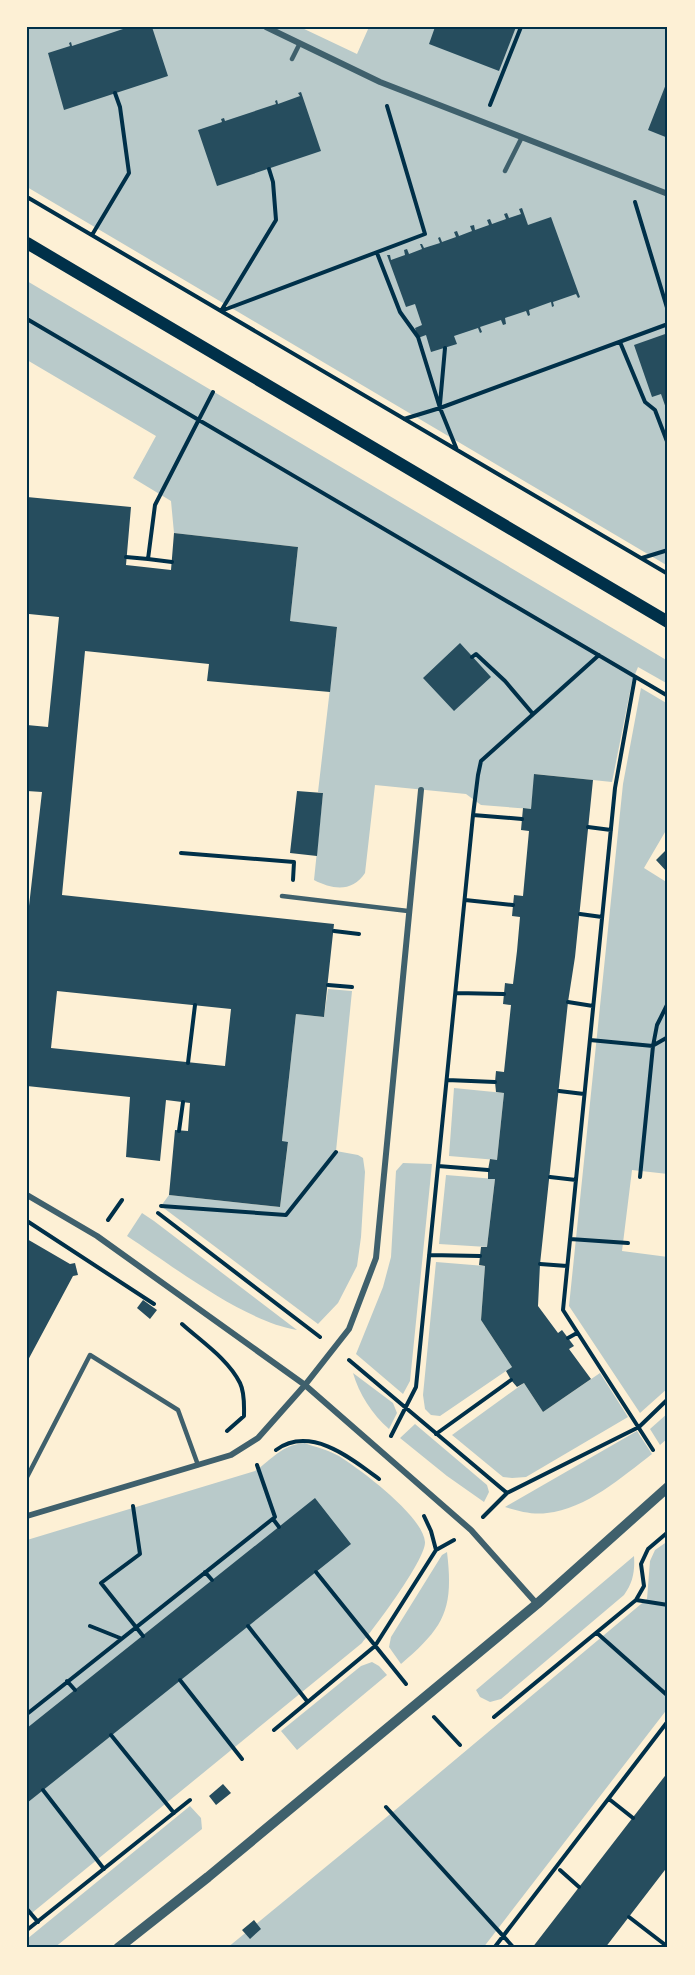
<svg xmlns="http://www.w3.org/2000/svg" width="695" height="1975" viewBox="0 0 695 1975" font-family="'Open Sans',sans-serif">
	<rect width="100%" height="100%" fill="#fdf0d5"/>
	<!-- green -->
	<path fill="#b9caca" d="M27,27H300L357,54L369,27H668V566L27,187Z
		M27,281L668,661V684L638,667L632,682L612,782L535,774L531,809L481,805L466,794L375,785L365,873C353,892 333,890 314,880L323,793L318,792L337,628L290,621L298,547L174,533L171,501L133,478L156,436L27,360Z
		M641,688L668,704V827L644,868L668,883V1174L632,1170L622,1251L668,1257V1388L640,1413L569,1306L623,784Z
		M328,989L352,991L336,1151L358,1155L363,1158L365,1172L361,1237L357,1266L338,1303L318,1324L161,1206L169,1195L280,1207L288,1143L282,1141L296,1014L324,1017Z
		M454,1088L504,1093L497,1160L449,1156Z
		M403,1163L432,1164L410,1381L403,1394L356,1354L383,1287L391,1257L396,1171Z
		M446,1175L495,1179L487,1247L439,1244Z
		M142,1213L154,1221L297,1330C243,1321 173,1266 127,1236Z
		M436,1262L485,1266L481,1320L512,1367L440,1416L431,1415L425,1409L423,1395Z
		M353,1373L393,1403L397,1413L389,1429C372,1414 359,1394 353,1373Z
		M600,1373L628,1417L526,1477L512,1478L503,1477L452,1435L524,1383L543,1412Z
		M668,1413V1438L660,1445L650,1429Z
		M415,1424L487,1485L489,1492L484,1502L447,1476L400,1438Z
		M637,1431L652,1454C622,1477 586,1509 547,1513C533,1515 518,1511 505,1507Z
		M304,1443C316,1447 328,1450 339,1456C361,1470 423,1516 425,1542C426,1559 375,1627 362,1643L27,1917V1540L255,1471C274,1458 280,1446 304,1443Z
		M668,1541V1708L483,1948H227L394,1811L647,1599L650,1561L655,1550Z
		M447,1552C454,1610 444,1627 401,1664L389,1647L391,1637L442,1555Z
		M634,1556C635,1571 633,1583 624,1595L501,1699L490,1702L480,1697L476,1690Z
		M372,1662L379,1666L387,1675L297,1750L281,1731L361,1666Z
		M190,1806L201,1818L202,1829L54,1948H27V1939Z"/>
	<!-- building -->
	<path fill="#264d5e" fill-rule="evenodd" d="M123,27H152L168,76L64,110L48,53L70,46L69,43L71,42L72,46L123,29Z
		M435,27H516L499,71L429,44Z
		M668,79V138L648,130Z
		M301,92L321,151L217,186L198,130L222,122L221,119L224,118L225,121L276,104L275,101L277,100L278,104L300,96L298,93Z
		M522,208L528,225L551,217L580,297L578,298L576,294L553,302L554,306L552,307L551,302L529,310L530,315L528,316L526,311L505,318L506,324L503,325L501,320L480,327L482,332L480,333L478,328L454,336L457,344L431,352L426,335L418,338L415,328L422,325L415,304L406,307L387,255H390L391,260L405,255L404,250L407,249L409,254L422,249L420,244H422L424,248L440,243L438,238L440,237L442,242L456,237L454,232L457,231L459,236L472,231L470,226L474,225L475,230L489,225L487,220L490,219L492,224L506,219L504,214L507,213L509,218L521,214L519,209Z
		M668,333V414L661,394L652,397L634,345Z
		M27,497L131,507L126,565L171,570L174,533L298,547L290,621L337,627L330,692L207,681L209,664L85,651L62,895L334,924L324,1017L296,1014L282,1141L288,1142L280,1207L169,1195L175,1130L188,1131L190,1103L166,1100L160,1161L126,1157L130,1097L27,1086V906H29L42,792L27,791V725L48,727L59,617L29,614V623H27ZM57,991L231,1009L225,1066L51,1048Z
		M460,643L491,677L454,711L423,678Z
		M534,774L593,780L575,957L568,1002L540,1264L538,1306L558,1333L562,1330L574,1346L569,1349L591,1379L543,1412L524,1383L517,1387L511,1380L506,1371L512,1367L481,1320L485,1266L479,1265L481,1247H487L495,1179H488V1170L490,1159L497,1160L504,1093L496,1092L495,1082L496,1071L504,1072L511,1005L503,1004L505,983L513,984L517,951L520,917L512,916L514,895L523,896L529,831L521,830L523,808L531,809Z
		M297,791L323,793L317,856L290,853Z
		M668,848V873L656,860Z
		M27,1239L70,1264L75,1263L78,1275L73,1276L27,1362Z
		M143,1300L157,1310L150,1319L137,1308Z
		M315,1498L351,1544L27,1803V1728Z
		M668,1772V1866L605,1948H532Z
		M223,1784L231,1793L216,1805L209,1796Z
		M254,1920L261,1929L250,1939L242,1930Z"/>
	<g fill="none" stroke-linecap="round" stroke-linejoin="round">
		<!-- path -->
		<path stroke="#003049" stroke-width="4" d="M490,105L521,27
			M269,169L273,182L276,220L221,311L425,234L387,106
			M27,197L668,574
			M635,202L668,311
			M92,235L129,173L120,107L115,93
			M377,253L400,312L418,337L440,408L457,450
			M27,319L668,696
			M620,342L645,402L655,410L668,444
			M440,404L445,348
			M404,419L440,408L668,324
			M126,557L148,559
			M642,558L668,550
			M172,562L148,559L155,505L213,392
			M472,657L476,654L505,681L533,714
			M635,677L615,788L563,1310L653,1450
			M473,815L522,819
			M588,827L611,830
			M181,853L294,862L293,880
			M465,900L513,905
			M580,914L602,917
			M334,931L359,934
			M328,985L352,987
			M456,993L504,994
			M568,1002L593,1006
			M590,1040L653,1046L640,1177
			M654,1045L668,1037
			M653,1046L657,1025L668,1003
			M188,1063L195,1005
			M447,1080L495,1082
			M559,1091L584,1094
			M179,1131L183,1102
			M438,1166L488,1170
			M550,1177L576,1180
			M161,1206L286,1215L336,1152
			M158,1213L320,1337
			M108,1220L122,1200
			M27,1221L154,1304
			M570,1239L628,1243
			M429,1255L480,1256
			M540,1264L567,1266
			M182,1324C202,1342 228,1359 240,1383C245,1393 244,1406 244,1416L227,1431
			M568,1338L577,1333
			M349,1360L507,1493
			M436,1434L511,1380
			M391,1436L416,1387L473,815L478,775L481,761L599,655
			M276,1450C310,1425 351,1458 379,1479
			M133,1506L140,1554L101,1583L143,1636
			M483,1517L507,1493L639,1427L668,1399
			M273,1519L279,1527
			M436,1550L454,1540
			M205,1572L212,1580
			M316,1572L406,1684
			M636,1600L668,1605
			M90,1626L120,1638
			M248,1626L307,1701
			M597,1633L668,1696
			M180,1680L242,1759
			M67,1681L75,1690
			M27,1714L275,1517L257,1465
			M434,1717L460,1745
			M494,1717L636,1600L644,1586L641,1564L648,1549L668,1532
			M274,1730L375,1646L436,1550L431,1531L424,1516
			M111,1735L174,1813
			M43,1790L104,1869
			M609,1799L633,1818
			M386,1807L514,1948
			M560,1870L579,1887
			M27,1909L38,1922
			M629,1917L668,1947
			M27,1930L190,1800
			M494,1948L668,1721"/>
		<!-- service -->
		<path stroke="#3f606c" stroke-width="4.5" d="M292,59L300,43
			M505,171L522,137
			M282,896L408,911
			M27,1477L90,1355L178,1410L198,1465"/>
		<!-- minor -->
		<path stroke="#3f606c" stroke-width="6" d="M266,27L380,82L668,194
			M27,1195L97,1236L305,1385L471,1530L537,1604
			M27,1516L231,1455L258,1438L305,1385L349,1329L376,1258L421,790"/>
		<!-- tertiary -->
		<path stroke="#3f606c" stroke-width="10" d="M118,1948L208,1877L537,1604L668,1487"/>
		<!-- secondary -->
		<path stroke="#003049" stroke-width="12" d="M27,243L668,622"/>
	</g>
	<!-- border -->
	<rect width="695" height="1975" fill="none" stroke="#fdf0d5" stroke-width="57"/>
	<rect x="28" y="28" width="638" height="1918" fill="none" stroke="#003049" stroke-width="2"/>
</svg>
